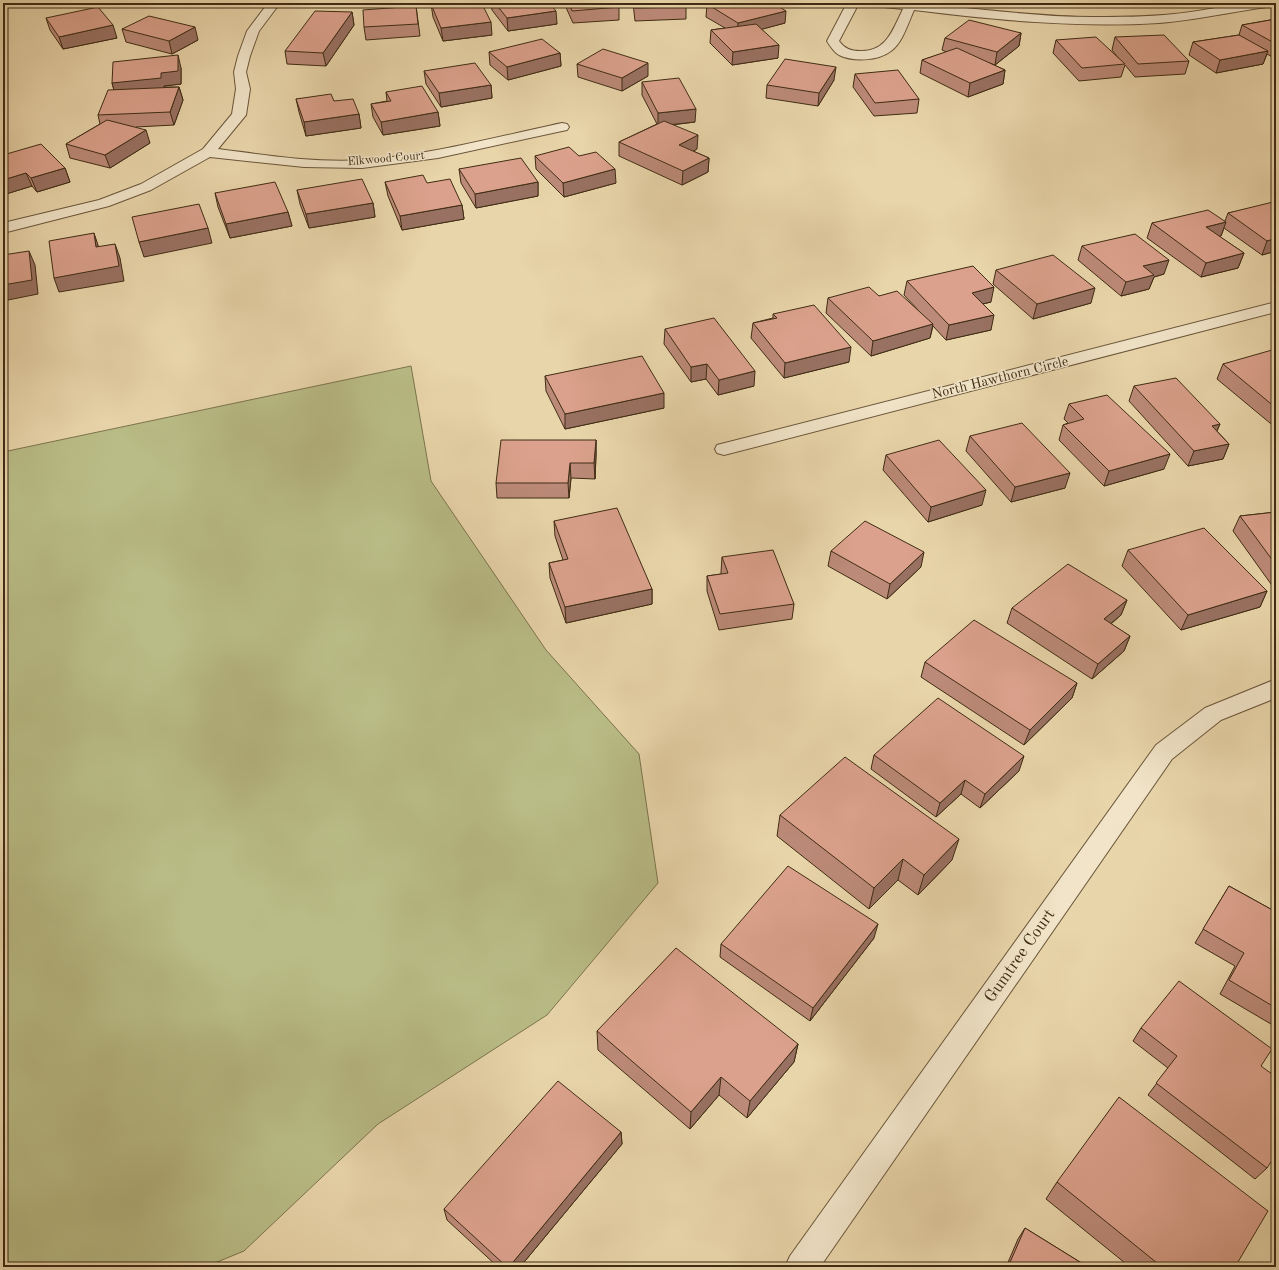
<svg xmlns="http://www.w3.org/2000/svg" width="1279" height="1270" viewBox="0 0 1279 1270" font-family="'Old Standard TT',serif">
	<rect width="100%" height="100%" fill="#e9d5aa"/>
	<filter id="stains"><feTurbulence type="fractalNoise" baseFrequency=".005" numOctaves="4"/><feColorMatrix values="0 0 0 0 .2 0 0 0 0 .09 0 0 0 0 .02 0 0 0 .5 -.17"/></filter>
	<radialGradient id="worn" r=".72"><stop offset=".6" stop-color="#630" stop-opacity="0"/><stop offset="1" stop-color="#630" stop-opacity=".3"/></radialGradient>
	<!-- green -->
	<path fill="#b9bc86" stroke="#7c744d" d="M411,366L431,481L546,650L639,754L658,883L547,1015L378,1124L244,1251L205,1267H3V452Z"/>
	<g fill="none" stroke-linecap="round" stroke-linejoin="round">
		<defs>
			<path id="minor" d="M268,3H280L259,31L250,56L246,72L250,89L246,115L218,149C266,155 314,163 363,160C430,155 496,137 562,123L567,124L569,127L567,130L562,131L438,158L362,168L304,167L210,157L151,190L109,206L3,233V223L99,200L141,184L203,149L232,114L236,89L234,72L238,56L247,31Z
				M847,3H859L839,41C845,49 851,51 860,51C887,52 893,29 903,9L884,7L878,3C950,3 1021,17 1092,17C1119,17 1147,17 1174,14C1208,10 1239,3 1273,3L1267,7C1231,12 1195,20 1159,23C1077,28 995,20 914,10C908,23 903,42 891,51C878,61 853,62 839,55C834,52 830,46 827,41Z
				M1276,302V312L724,455L717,453L715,449L717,445Z
				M1276,679V698L1221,720L1172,759L820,1267H785L790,1256L1156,745L1205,708Z"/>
		</defs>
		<!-- minor casing -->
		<use href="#minor" stroke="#6a563a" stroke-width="2"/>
		<!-- minor -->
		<use href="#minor" fill="#f1e4c8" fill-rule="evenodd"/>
	</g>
	<!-- wall -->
	<path fill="#bc8a78" stroke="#3f2c14" d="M49,3H88L86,5L49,4Z
		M491,3H549L557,24L508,31L492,10Z
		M564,3H617L619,7V20L573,23Z
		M633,3H685L686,7V19L635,21Z
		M431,4L465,6L492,35L443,41L433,17Z
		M707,4L785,23L762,29L778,58L732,65L710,43L711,30L725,28L706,17Z
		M416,6L420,36L366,40L364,27Z
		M352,12L354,25L326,66L287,64L285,51Z
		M46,18L117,38L63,49L50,30Z
		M1276,19V59L1267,54L1263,64L1216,73L1189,55L1193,42L1239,35L1242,25Z
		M122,29L198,40L172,54L126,42Z
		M1021,33L1019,46L995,65L989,63L1005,70L1003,84L968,97L920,73L922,60L947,52L942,50L945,38Z
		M1115,37L1189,61L1185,74L1135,77L1125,65L1121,77L1079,81L1053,53L1056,40L1120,60L1112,50Z
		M489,52L560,53L561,66L508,80L490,65Z
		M577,64L648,76L622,91L578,77Z
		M181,68V84L164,86V87H179L183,100L174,125L136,127L150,143L110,168L70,158L66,144L100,124L98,115L114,90L112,83Z
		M424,71L491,85L492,98L441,107L426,84Z
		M855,74L919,99L917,113L874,116L853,87Z
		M834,80L818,106L766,98L767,85Z
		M642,82L695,122L672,125L697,149L693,151L709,158L708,172L682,185L619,156V142L657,124L642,95Z
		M386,92L438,112L440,126L383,135L373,117L371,104L387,101Z
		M296,99L334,101L359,114L361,128L306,136L299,112Z
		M3,155L65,168L70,182L37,192L32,186L6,194L3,191Z
		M535,156H579L616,183L564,197L536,169Z
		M459,169L538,182V196L476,208L461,183Z
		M385,182L462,205L464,219L402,230L388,196Z
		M297,190L373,203L375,217L309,228L300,204Z
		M215,193L288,212L292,226L230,238L218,207Z
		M1276,204V251L1262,255L1224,228L1221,236L1220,237L1244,253L1238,268L1201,277L1147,238L1152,223L1225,221L1228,213Z
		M1082,246L1164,274L1154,277L1149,289L1121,296L1078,260Z
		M996,270L1091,303L1033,319L993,284Z
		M907,281L991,302L983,304L991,330L946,340L933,326L930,338L871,356L826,313L828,298L879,296L918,310L904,295Z
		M773,314L849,362L784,378L751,338L753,323L773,318Z
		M665,329L754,386L718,395L706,379L691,382L664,344Z
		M1276,354V428L1217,379L1223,364Z
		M545,376L664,408L565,429L546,391Z
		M1134,386L1220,424L1217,431L1229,444L1223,459L1188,466L1129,401Z
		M1069,404L1164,469L1104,486L1059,440L1063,425L1068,423L1064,419Z
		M970,436L1065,488L1011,502L966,451Z
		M596,440V455L595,479L571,478L569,498H497L496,483Z
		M886,455L982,505L928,522L883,470Z
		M1276,512V591L1233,531L1240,516Z
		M554,521L652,589V604L566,623L550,578L549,563L563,560L555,536Z
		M1128,550L1267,591L1260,607L1181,630L1122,566Z
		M831,551L921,567L887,599L828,566Z
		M722,557L794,604L792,619L719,630L707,591V576L721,574V572Z
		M1127,600L1121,615L1111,624L1130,636L1124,651L1092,679L1007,623L1012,608Z
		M925,662L1077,683L1072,698L1024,745L921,677Z
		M874,755L1019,771L980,808L961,794L936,817L871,769Z
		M780,815L952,860L918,895L898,880L869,909L777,836Z
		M1229,886L1276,912V1027L1220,994L1235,966L1195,943Z
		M874,938L810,1021L720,957L721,944Z
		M1141,1028L1261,1066L1267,1168L1255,1179L1148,1095L1168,1068L1133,1041Z
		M597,1031L798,1044L794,1062L747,1118L719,1095L690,1129L598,1050Z
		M621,1132L622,1144L520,1267H498L447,1220L444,1209Z
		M1057,1182L1235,1267H1130L1046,1199Z
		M1025,1228L1088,1267H1006L1018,1239Z"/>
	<!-- shaded-wall -->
	<path fill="#997162" stroke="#3f2c14" d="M556,11L557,24L508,31L507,18Z
		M786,11L785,23L737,36L738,23Z
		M352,12L354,25L326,66L323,53Z
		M491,22L492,35L443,41L441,28Z
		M113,25L117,38L63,49L59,37Z
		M195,27L198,40L172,54L169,41Z
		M1021,33L1019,46L995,65L997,52Z
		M779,45L778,58L732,65L733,52Z
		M1268,51L1263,64L1216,73L1220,60Z
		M560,53L561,66L508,80L507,67Z
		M178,55L181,68V84L164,86V91L116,97L112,83L161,73Z
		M648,63V76L622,91V78Z
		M836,67L834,80L818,106L819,93Z
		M1005,70L1003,84L968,97L970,83Z
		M491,85L492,98L441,107L439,93Z
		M179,87L183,100L174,125L170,112Z
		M696,109L695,122L658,126V113Z
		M438,112L440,126L383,135L381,122Z
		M359,114L361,128L306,136L304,122Z
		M146,130L150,143L110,168L105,155Z
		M698,135L697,149L679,159V145Z
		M709,158L708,172L682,185L683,171Z
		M65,168L70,182L37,192L31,178Z
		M615,169L616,183L564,197L563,183Z
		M26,173L32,186L6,194L3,187V180Z
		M538,182V196L476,208L475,194Z
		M373,203L375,217L309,228L306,214Z
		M462,205L464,219L402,230L400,216Z
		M288,212L292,226L230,238L226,224Z
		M1226,222L1221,236L1201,241L1206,227Z
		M208,228L212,243L144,257L139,242Z
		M94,233L99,248L96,247Z
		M1276,238V251L1262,255L1267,241Z
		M115,244L120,258L124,281L59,292L54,278Z
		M29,251L35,265L38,294L3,301V285Z
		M1244,253L1238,268L1201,277L1206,263Z
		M1169,260L1164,274L1154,277L1149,289L1121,296L1126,282L1143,266Z
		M994,287L991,302L969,307L972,293Z
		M1095,288L1091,303L1033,319L1037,304Z
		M994,315L991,330L946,340L949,325Z
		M933,324L930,338L871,356L873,341Z
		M851,347L849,362L784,378L785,363Z
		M707,364L706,379L691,382V367Z
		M755,371L754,386L718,395L719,380Z
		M664,393V408L565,429V414Z
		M1220,424L1213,439L1212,426Z
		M596,440V455L595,479L594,463Z
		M1229,444L1223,459L1188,466L1194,451Z
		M1170,454L1164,469L1104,486L1109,471Z
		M570,463L571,478L569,498L568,483Z
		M1070,473L1065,488L1011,502L1015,487Z
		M986,490L982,505L928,522L931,507Z
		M924,552L921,567L887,599L890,584Z
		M652,589V604L566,623L565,607Z
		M1267,591L1260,607L1181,630L1188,615Z
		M1127,600L1121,615L1098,634L1104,619Z
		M1130,636L1124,651L1092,679L1098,664Z
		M1077,683L1072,698L1024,745L1030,730Z
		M1024,756L1019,771L980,808L985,794Z
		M965,780L961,794L936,817L940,803Z
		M959,839L952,860L918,895L924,875Z
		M903,859L898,880L869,909L874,888Z
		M878,924L874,938L810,1021L813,1008Z
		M798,1044L794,1062L747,1118L750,1101Z
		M721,1077L719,1095L690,1129L691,1112Z
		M621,1132L622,1144L520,1267H509Z"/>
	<!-- building -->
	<path fill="#dba18c" stroke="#3f2c14" d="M444,3H464L465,6L482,4L491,22L441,28L431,4Z
		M495,3H549L556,11L507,18Z
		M569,3H617L619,7L572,11Z
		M634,3H685L686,7L635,8Z
		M711,3H773L786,11L738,23L707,4Z
		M416,6L418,24L364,27L363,10Z
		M98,7L113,25L59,37L46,18Z
		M315,11L352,12L323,53L285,51Z
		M149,16L195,27L169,41L122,29Z
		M1276,19V44L1242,25Z
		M969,20L1021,33L997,52L945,38Z
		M756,24L779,45L733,52L711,30Z
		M1164,35L1189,61L1138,64L1115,37Z
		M1239,35L1268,51L1220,60L1193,42Z
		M1096,37L1125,64L1082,68L1056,40Z
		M542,39L560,53L507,67L489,52Z
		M957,48L1005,70L970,83L922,60Z
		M603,49L648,63L622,78L577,64Z
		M178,55V71L161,73V78L112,83L113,62Z
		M785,59L836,67L819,93L767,85Z
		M475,63L491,85L439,93L424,71Z
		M898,70L919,99L875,103L855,74Z
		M679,78L696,109L658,113L642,82Z
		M422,86L438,112L381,122L371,104L391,101L386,92Z
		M179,87L170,112L98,115L108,90Z
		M331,94L334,101L353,99L359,114L304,122L296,99Z
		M107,120L146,130L105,155L66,144Z
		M664,121L698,135L679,145L709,158L683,171L619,142Z
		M41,144L65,168L31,178L26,173L3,180V155Z
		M569,147L579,156L596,152L615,169L563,183L535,156Z
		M521,158L538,182L475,194L459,169Z
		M423,175L427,183L450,179L462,205L400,216L385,182Z
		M362,179L373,203L306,214L297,190Z
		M275,182L288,212L226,224L215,193Z
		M1273,202L1276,204V238L1267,241L1228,213Z
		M199,204L208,228L139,242L132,217Z
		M1208,210L1226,222L1206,227L1244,253L1206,263L1152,223Z
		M94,233L96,247L115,244L119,266L54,278L49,241Z
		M1135,234L1169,260L1143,266L1154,275L1126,282L1082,246Z
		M29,251L32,280L3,285V255Z
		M1053,255L1095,288L1037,304L996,270Z
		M973,266L994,287L972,293L994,315L949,325L907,281Z
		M869,287L879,296L897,291L933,324L873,341L828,298Z
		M814,305L851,347L785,363L753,323L777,318L773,314Z
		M714,318L755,371L719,380L707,364L691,367L665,329Z
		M1272,350L1276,354V408L1223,364Z
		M642,356L664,393L565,414L545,376Z
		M1176,378L1220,424L1212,426L1229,444L1194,451L1134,386Z
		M1107,395L1170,454L1109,471L1063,425L1084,419L1069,404Z
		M1022,423L1070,473L1015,487L970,436Z
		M501,440H596L594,463H570L568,483H496Z
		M939,440L986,490L931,507L886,455Z
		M617,508L652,589L565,607L549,563L568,559L554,521Z
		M1276,512V565L1240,516Z
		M865,521L924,552L890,584L831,551Z
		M1204,528L1267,591L1188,615L1128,550Z
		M773,550L794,604L720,614L707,576L728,573L722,557Z
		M1068,564L1127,600L1104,619L1130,636L1098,664L1012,608Z
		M974,620L1077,683L1030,730L925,662Z
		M938,698L1024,756L985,794L965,780L940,803L874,755Z
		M845,757L959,839L924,875L903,859L874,888L780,815Z
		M788,866L878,924L813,1008L721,944Z
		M1229,886L1276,912V1008L1229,980L1244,953L1203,929Z
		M676,948L798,1044L750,1101L721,1077L691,1112L597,1031Z
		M1179,981L1272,1049L1261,1066L1276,1077V1154L1267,1168L1156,1083L1177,1056L1141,1028Z
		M558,1081L621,1132L509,1267H507L444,1209Z
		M1119,1097L1268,1211L1235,1267H1162L1057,1182Z
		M1025,1228L1088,1267H1008Z"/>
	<g text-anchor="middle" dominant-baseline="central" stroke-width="3" stroke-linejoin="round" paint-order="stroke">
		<!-- far-street labels -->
		<g font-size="12" fill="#3f2c14" stroke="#f1e4c8">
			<text transform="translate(386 159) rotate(-5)">Elkwood Court</text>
		</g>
		<!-- street labels -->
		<g font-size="14" fill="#3f2c14" stroke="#f1e4c8">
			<text transform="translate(1000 378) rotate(-14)">North Hawthorn Circle</text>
		</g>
		<!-- near-street labels -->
		<g font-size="17" fill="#3f2c14" stroke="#f1e4c8">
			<text transform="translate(1020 956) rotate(-55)">Gumtree Court</text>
		</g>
	</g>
	<!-- margin -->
	<rect width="1279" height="1270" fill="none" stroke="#e9d5aa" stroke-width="16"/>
	<rect x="4" y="4" width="1271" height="1262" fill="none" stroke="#3f2c14" stroke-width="2"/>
	<rect x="8" y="8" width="1263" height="1254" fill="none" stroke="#3f2c14"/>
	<rect width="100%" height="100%" filter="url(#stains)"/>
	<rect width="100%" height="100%" fill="url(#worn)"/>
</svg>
